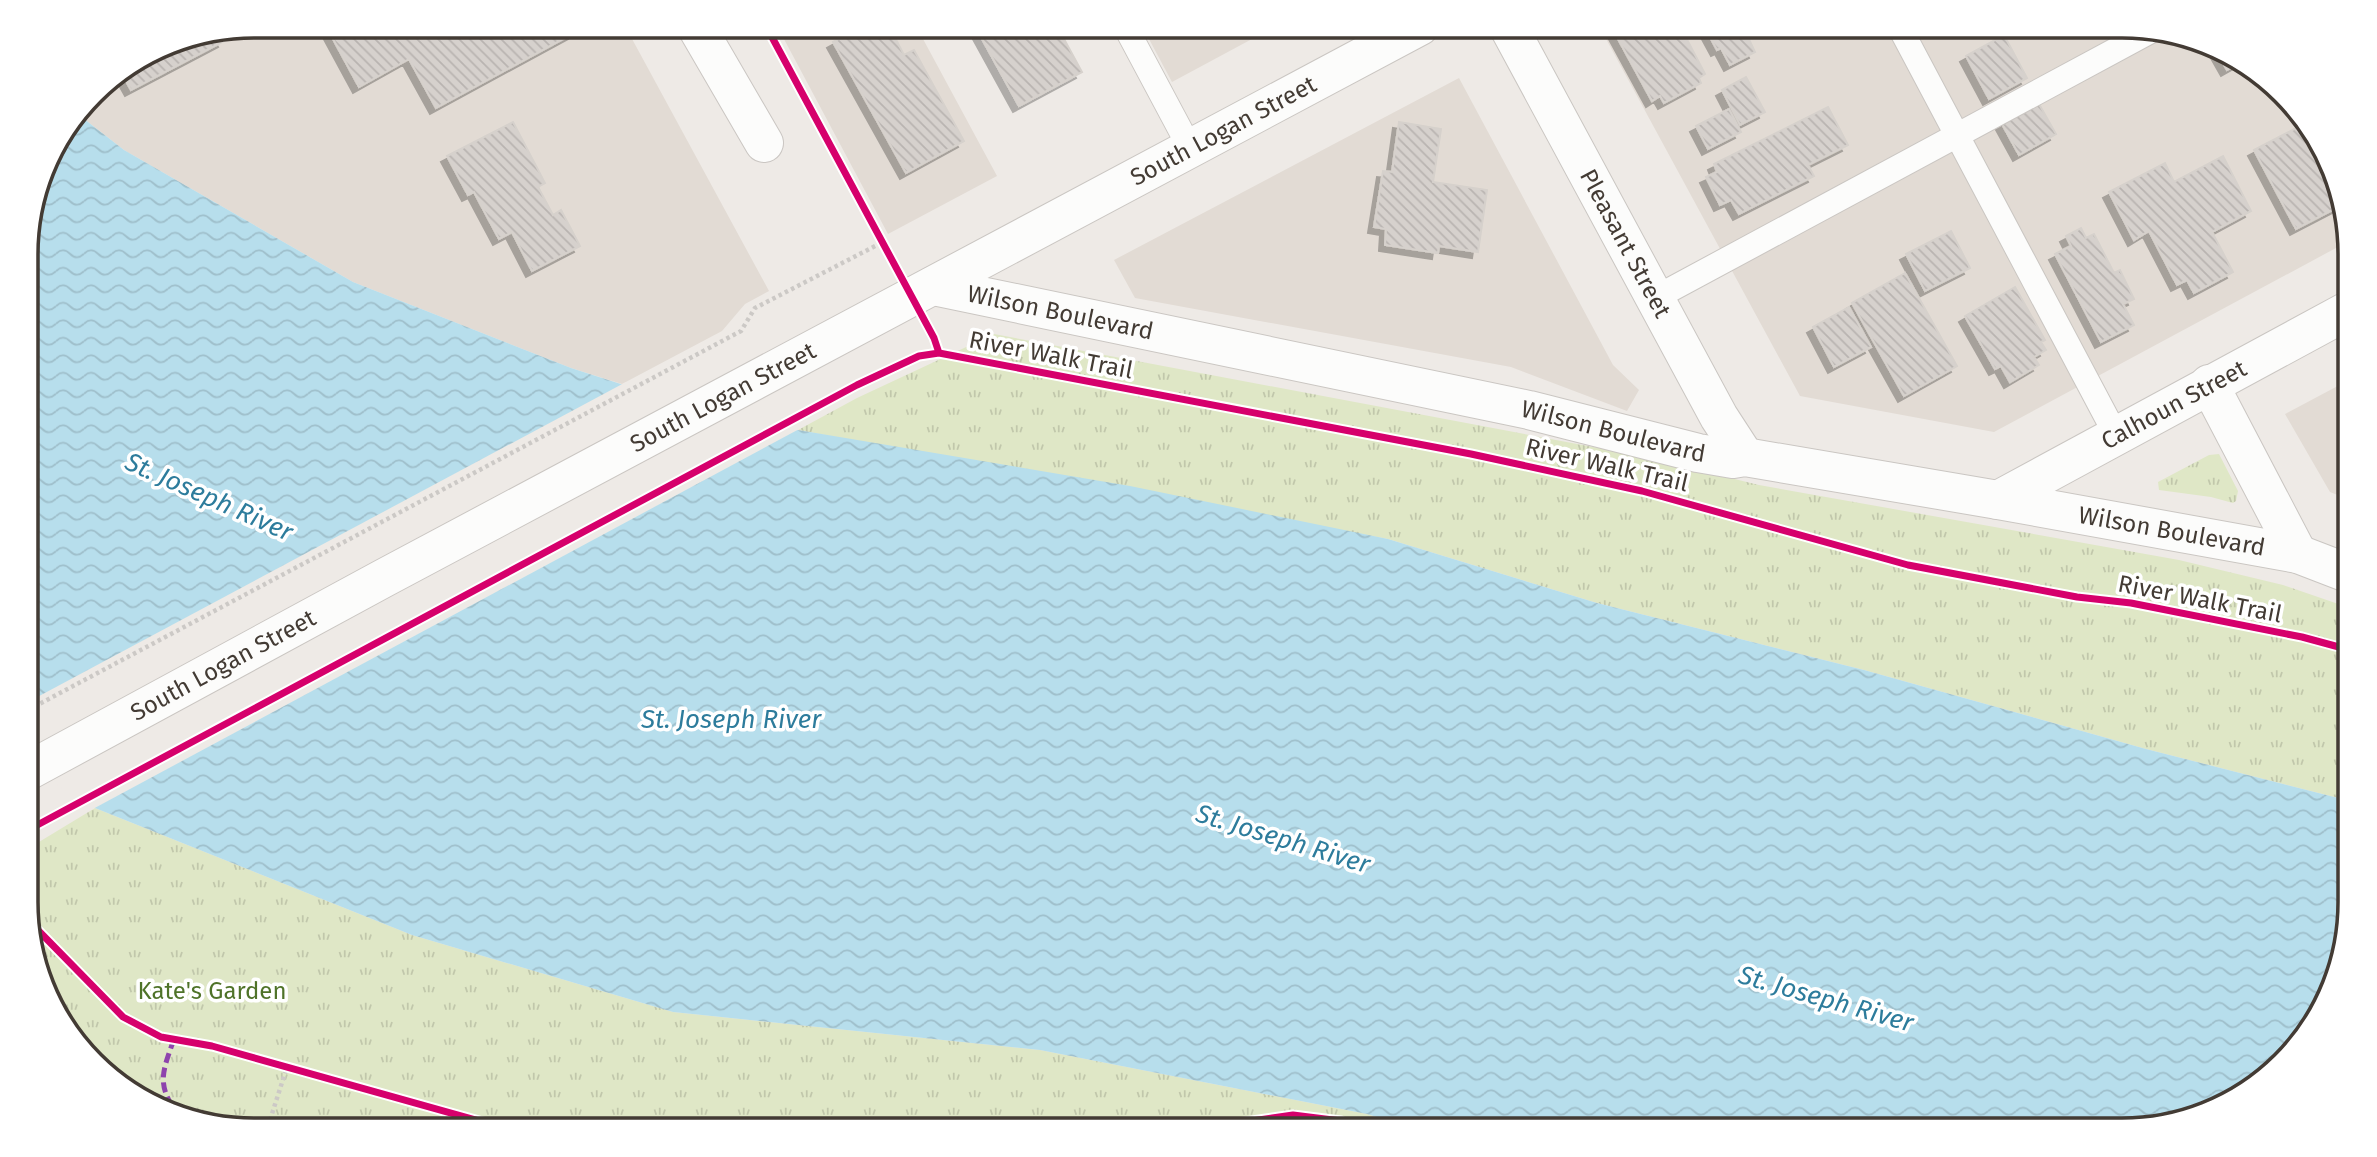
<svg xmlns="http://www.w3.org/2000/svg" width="2377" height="1157" viewBox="0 0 2377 1157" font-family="'Fira Sans',sans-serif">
	<defs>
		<pattern id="grass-tufts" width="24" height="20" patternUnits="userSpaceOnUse" patternTransform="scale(1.75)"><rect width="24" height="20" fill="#dfe7c6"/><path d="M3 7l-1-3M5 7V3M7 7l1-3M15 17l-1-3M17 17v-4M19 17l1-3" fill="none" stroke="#c1c7ab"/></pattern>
		<pattern id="water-waves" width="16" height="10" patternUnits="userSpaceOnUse" patternTransform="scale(1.75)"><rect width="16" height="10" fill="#b7deec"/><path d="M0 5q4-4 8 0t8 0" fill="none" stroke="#9fbfcb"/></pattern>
		<pattern id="building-back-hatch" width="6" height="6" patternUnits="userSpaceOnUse" patternTransform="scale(1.75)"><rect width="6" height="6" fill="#d6d1cd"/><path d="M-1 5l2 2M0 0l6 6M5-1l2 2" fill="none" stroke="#b9b4b1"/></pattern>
		<filter id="shadow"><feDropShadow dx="-6" dy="6" stdDeviation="0" flood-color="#0004"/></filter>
	</defs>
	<rect width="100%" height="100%" fill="#eeeae6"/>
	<!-- residential -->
	<path fill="#e2dbd4" d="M254,26H625L769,291L745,304L722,331L622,384L571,368L353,282L124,150L79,115L104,83L168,43Z
		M777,26H916L997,176L888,234Z
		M1142,26H1276L1172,82Z
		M1599,26H2122L2223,50L2312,127L2349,225V241L1994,432L1800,396Z
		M1459,78L1613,365L1639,390L1627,411L1511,367L1135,298L1114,260Z
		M2349,380L2350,500L2330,492L2285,414Z"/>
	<!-- grass -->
	<path fill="url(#grass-tufts)" d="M994,334L1641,456L1759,485L2179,560L2283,585L2350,608V801L2146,749L1864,670L1597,603L1388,539L798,430L857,398Z
		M2219,454L2238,491L2236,501L2233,503L2211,497L2159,490L2158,482L2209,455Z
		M95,808L412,935L673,1012L1040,1050L1367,1114L1418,1130L254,1131L154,1107L96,1060L63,1018L28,933V856L34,845Z"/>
	<!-- water -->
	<path fill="url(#water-waves)" d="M79,115L124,150L353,282L571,368L627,386L798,430L1130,486L1388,539L1597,603L1864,670L2146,749L2350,801L2351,903L2327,1003L2250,1092L2137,1130H1418L1367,1114L1040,1050L673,1012L412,935L95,808L28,758L27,239L50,153Z"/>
	<!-- pier -->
	<path fill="#eeeae6" d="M626,382L803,427L91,810L28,763V702Z"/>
	<!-- building -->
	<path fill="url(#building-back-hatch)" stroke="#d6d1cc" stroke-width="2" filter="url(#shadow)" d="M326,26H463L468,37L488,26H571L574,33L436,108L409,59L359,87Z
		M862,26H889L904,55L914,50L964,141L906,173L833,42Z
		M975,26H1057L1082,72L1019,106Z
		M1611,26H1680L1705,74L1699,78L1701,83L1664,103L1660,96L1652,101Z
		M1704,26H1763L1747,35L1755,52L1730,65L1721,48L1717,50Z
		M220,33L224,41L131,90L121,72L168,43Z
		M2004,35L2027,78L1989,99L1966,56Z
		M2214,47L2223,50L2239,63L2227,70Z
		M1746,77L1765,112L1740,125L1722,90Z
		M2039,104L2056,134L2019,155L2002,124Z
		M1828,107L1848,145L1808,165L1814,176L1739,214L1731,200L1720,205L1706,177L1717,172L1714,164Z
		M1729,109L1741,132L1708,149L1696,126Z
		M513,122L545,183L538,187L553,215L561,210L580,246L532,271L512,232L499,239L474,192L468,195L447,156Z
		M1399,122L1441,129L1433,182L1487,190L1478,252L1439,246L1438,253L1385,245L1386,229L1374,227L1383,171L1392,172Z
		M2298,127L2340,206L2296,229L2254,150Z
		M2223,156L2251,211L2212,232L2233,272L2194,293L2187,280L2177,285L2149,231L2134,240L2109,192L2165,163L2174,182Z
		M2081,228L2086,238L2094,234L2114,273L2120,270L2134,299L2123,304L2134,325L2101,342L2055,254L2071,246L2066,236Z
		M1951,231L1970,268L1925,291L1906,254Z
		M1905,273L1957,366L1904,396L1852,303Z
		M2015,287L2045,340L2041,342L2046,350L2034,357L2039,365L2010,382L2001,366L1995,369L1965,316Z
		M1849,307L1871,347L1834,367L1813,327Z"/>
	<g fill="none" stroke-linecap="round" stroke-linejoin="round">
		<defs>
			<path id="service" d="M1125,26L1190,148
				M1899,26L2117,437
				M1655,298L2149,32"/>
			<g id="minor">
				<path d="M696,26L764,143"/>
				<path id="s1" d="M1508,26L1719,417L1745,457"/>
				<path id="s2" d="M933,286L1529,410L1698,453L1733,459L1745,457L1998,500L2298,554L2350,574"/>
				<path d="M2209,384L2298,554"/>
				<path id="s3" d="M1998,500L2349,310"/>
			</g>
			<g id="tertiary">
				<path id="s4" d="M28,771L384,578L1420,26"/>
			</g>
		</defs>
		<!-- service casing -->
		<use href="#service" stroke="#cac6c2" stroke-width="26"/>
		<!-- minor casing -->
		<use href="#minor" stroke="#cac6c2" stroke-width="40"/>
		<!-- tertiary casing -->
		<use href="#tertiary" stroke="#cac6c2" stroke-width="40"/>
		<!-- path -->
		<path stroke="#ccc9c6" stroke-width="4.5" stroke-dasharray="3.5 3.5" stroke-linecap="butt" d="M28,710L741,331L755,308L883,242
			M270,1120L287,1067
			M248,1129C259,1117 275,1116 285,1131"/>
		<!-- service -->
		<use href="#service" stroke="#fcfcfb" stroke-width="24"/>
		<!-- minor -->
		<use href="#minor" stroke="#fcfcfb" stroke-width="38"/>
		<!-- tertiary -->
		<use href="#tertiary" stroke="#fcfcfb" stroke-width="38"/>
		<!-- quiet -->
		<path stroke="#8e44ad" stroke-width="5" stroke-dasharray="10 5" stroke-linecap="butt" d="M174,1039C163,1071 156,1083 176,1112"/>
		<defs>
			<path id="cycleway" d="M766,26L934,338L939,353
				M28,830L857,385L919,356L939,353L1471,454L1642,491L1908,565L2077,597L2131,603L2302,637L2350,650
				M28,920L123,1017L161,1037L212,1046L515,1131
				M1183,1131L1293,1115L1341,1121L1356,1130"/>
		</defs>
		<!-- cycleway casing -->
		<use href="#cycleway" stroke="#fff" stroke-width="11"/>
		<!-- cycleway -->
		<use href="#cycleway" stroke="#d6006c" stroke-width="7"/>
	</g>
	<g text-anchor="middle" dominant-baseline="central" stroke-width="7" stroke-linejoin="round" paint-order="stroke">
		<!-- street labels -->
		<g font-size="24" fill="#433b34" stroke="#fff">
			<text stroke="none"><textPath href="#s4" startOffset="1356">South Logan Street</textPath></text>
			<text stroke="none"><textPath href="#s1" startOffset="247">Pleasant Street</textPath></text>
			<text stroke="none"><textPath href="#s2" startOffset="130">Wilson Boulevard</textPath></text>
			<text transform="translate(1051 355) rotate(11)">River Walk Trail</text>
			<text stroke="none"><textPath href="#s4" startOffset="789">South Logan Street</textPath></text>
			<text stroke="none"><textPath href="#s3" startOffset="200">Calhoun Street</textPath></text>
			<text stroke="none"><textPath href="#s2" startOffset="696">Wilson Boulevard</textPath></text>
			<text transform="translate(1607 465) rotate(13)">River Walk Trail</text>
			<text stroke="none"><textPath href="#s2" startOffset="1264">Wilson Boulevard</textPath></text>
			<text transform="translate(2200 599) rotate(11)">River Walk Trail</text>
			<text stroke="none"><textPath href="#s4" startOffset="222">South Logan Street</textPath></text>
		</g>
		<!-- park labels -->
		<g font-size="24" fill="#4f7329" stroke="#fff">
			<text x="212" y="991">Kate's Garden</text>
		</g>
		<!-- water labels -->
		<g font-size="26" font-style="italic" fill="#2d7c9c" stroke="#fff">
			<text transform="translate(209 497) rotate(24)">St. Joseph River</text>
			<text x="731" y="719">St. Joseph River</text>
			<text transform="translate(1283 839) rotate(17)">St. Joseph River</text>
			<text transform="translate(1826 999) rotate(16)">St. Joseph River</text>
		</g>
	</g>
	<!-- crop -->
	<path d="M0 0H2377V1157H0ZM254 38H2122A216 216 0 0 1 2338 254V902A216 216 0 0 1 2122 1118H254A216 216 0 0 1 38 902V254A216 216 0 0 1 254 38Z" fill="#fff" fill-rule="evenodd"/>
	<path fill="none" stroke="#433b34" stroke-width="3.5" d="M254 38H2122A216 216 0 0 1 2338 254V902A216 216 0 0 1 2122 1118H254A216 216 0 0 1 38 902V254A216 216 0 0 1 254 38Z"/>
</svg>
